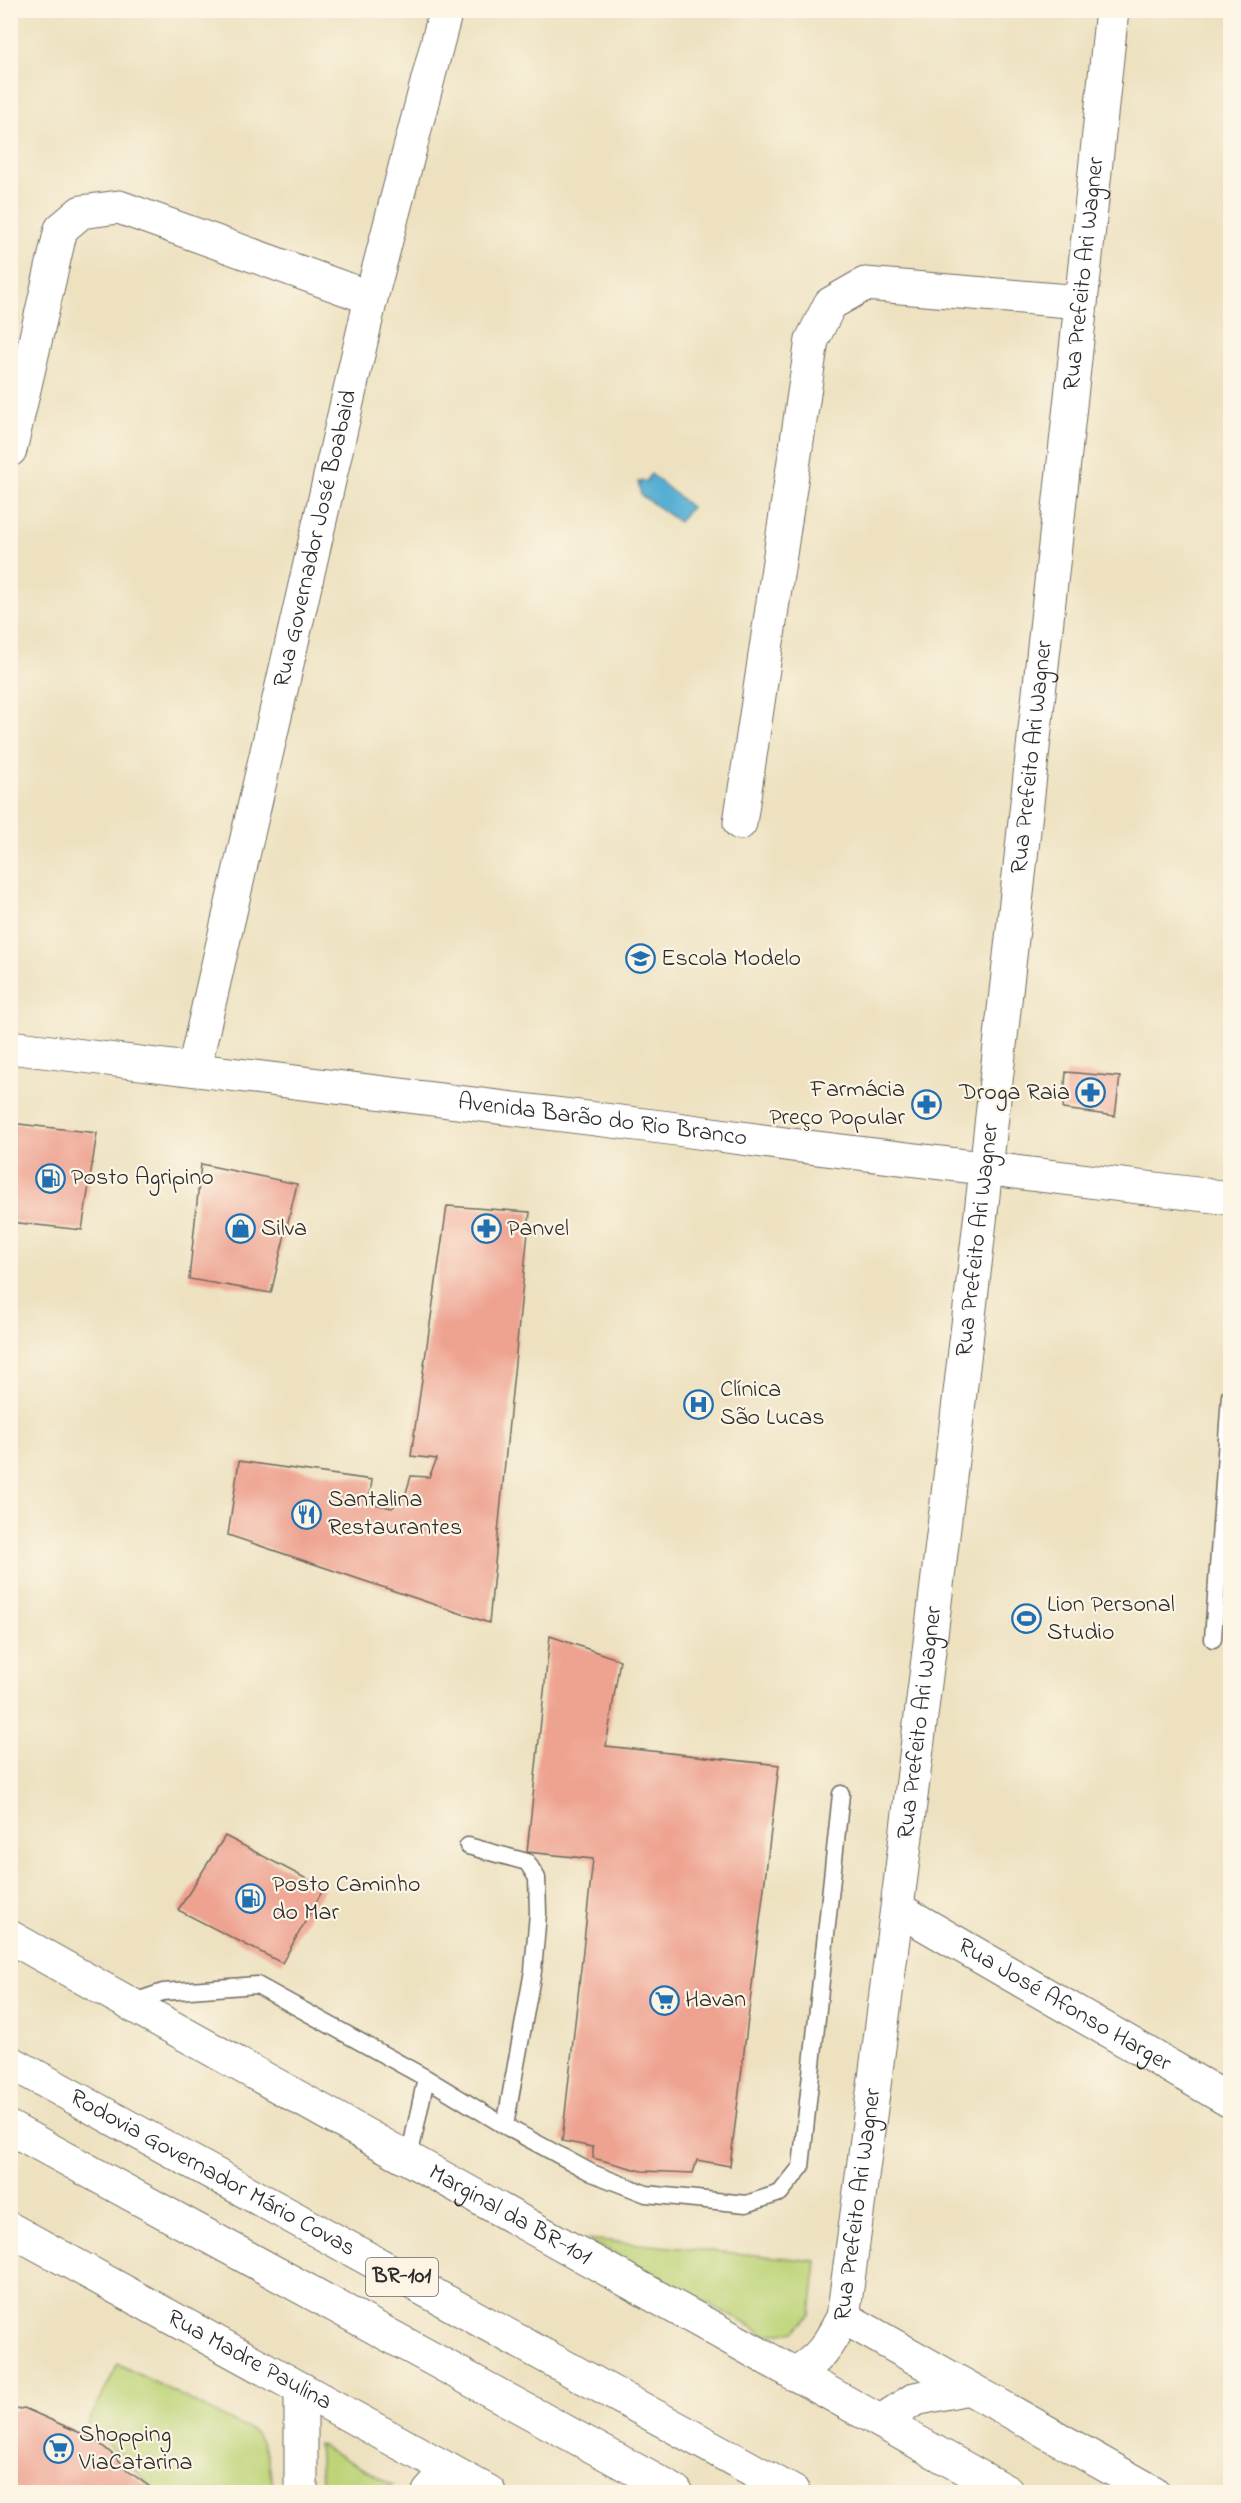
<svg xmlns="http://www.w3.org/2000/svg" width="1241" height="2503" viewBox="0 0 1241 2503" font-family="'Indie Flower',sans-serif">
	<rect width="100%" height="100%" fill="#fcf5e5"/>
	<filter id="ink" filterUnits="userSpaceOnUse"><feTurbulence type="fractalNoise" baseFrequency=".0167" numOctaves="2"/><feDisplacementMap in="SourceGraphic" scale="12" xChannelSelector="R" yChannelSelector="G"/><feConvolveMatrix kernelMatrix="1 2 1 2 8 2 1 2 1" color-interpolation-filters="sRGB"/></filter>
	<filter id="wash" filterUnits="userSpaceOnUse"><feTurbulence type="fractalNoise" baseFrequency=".008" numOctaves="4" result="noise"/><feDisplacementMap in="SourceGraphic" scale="24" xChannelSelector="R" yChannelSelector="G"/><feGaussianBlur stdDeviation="1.35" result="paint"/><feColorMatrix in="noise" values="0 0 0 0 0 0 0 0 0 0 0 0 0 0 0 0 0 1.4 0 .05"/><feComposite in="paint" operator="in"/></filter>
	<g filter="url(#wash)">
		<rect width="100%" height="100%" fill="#ede1c0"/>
		<!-- green -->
		<path fill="#bed479" stroke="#748052" stroke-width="1.5" d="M587,2239L817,2261L811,2314L795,2331L767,2335Z
			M118,2364L256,2433L267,2453L274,2492H156C134,2469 115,2444 84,2431Z
			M318,2444L393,2485L369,2492H322Z"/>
		<!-- water -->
		<path fill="#55aed3" stroke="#406c7f" stroke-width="1.5" d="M651,474L691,507L679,522L641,495L638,482L647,481Z"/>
		<g id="blocks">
			<!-- building -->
			<path fill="#eea290" d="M1066,1072L1120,1077L1115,1116L1063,1109Z
				M10,1123L97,1133L82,1230L10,1222Z
				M201,1164L297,1184L271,1293L189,1279Z
				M447,1206L530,1212L489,1623L228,1535L239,1461L372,1480L369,1503L392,1508L405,1496L411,1476L429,1477L437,1459L411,1456Z
				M550,1636L620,1660L606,1746L779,1765L730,2166L697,2160L693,2173L642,2171L593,2158V2147L562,2141L593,1859L527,1852Z
				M225,1836L324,1888L282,1963L178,1910Z
				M24,2408L94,2439L117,2458L128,2471L157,2492H10V2411Z"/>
		</g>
	</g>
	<g filter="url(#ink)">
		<use href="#blocks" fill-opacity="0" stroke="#6f6b5f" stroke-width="1.5"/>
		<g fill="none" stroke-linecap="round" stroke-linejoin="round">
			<defs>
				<path id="lane" d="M1213,1639L1230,1396
					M468,1846L527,1862L537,1878L538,1913L533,1971L505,2126
					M131,2003L163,1992L257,1985L426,2078L505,2126L592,2173L646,2194L746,2204L780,2193L801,2167L841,1794
					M409,2158L426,2078"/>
				<g id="street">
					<path d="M10,450L61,229L81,212L119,207L371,298"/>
					<path d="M740,823L812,340L830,304L865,284L1081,302"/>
					<path id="s1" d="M194,1069L371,298L446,10"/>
					<path id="s2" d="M898,1909L1230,2101"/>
					<path d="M843,2317L1153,2492"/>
					<path d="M881,2421L915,2399L968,2388"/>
				</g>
				<g id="secondary">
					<path id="s3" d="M794,2374C823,2357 828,2345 843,2317C948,1550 1031,780 1112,10"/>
					<path d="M301,2492V2389"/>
					<path d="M429,2492L449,2470"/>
				</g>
				<g id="primary">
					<path id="s4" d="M10,1047L669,1128L792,1145L1230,1198"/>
					<path id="s5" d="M10,1937L1007,2492"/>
					<path id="s6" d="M10,2229L489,2492"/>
				</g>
				<g id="highway">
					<path id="s7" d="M10,2062L793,2492"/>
					<path d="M10,2128L676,2492"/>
				</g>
			</defs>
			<!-- lane casing -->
			<use href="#lane" stroke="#6f6b5f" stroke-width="19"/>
			<!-- street casing -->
			<use href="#street" stroke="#6f6b5f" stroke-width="35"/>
			<!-- secondary casing -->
			<use href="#secondary" stroke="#6f6b5f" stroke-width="35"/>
			<!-- primary casing -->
			<use href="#primary" stroke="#6f6b5f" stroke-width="35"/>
			<!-- highway casing -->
			<use href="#highway" stroke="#6f6b5f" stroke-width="35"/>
			<!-- lane -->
			<use href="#lane" stroke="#fff" stroke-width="16"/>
			<!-- street -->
			<use href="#street" stroke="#fff" stroke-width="33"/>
			<!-- secondary -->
			<use href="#secondary" stroke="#fff" stroke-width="33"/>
			<!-- primary -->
			<use href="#primary" stroke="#fff" stroke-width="33"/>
			<!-- highway -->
			<use href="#highway" stroke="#fff" stroke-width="33"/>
		</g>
	</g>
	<!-- icons -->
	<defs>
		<symbol id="school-ring" viewBox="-11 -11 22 22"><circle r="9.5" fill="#fcf5e5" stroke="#1f6fb2" stroke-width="1.5"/><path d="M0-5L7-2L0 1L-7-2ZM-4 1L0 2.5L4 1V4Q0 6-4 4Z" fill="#1f6fb2"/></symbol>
		<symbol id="pharmacy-ring" viewBox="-11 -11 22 22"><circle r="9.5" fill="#fcf5e5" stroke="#1f6fb2" stroke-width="1.5"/><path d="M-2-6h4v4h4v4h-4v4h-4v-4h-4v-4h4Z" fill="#1f6fb2"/></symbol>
		<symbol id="fuel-ring" viewBox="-11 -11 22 22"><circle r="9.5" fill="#fcf5e5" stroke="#1f6fb2" stroke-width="1.5"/><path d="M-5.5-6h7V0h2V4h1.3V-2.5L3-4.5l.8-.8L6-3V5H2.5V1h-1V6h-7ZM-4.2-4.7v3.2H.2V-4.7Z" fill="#1f6fb2"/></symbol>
		<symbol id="shop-ring" viewBox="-11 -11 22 22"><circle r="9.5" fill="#fcf5e5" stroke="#1f6fb2" stroke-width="1.5"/><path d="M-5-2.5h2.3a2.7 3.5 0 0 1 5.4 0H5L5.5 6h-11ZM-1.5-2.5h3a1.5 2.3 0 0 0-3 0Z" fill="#1f6fb2"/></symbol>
		<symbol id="hospital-ring" viewBox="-11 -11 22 22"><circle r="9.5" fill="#fcf5e5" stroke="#1f6fb2" stroke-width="1.5"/><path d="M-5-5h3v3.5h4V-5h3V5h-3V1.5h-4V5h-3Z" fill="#1f6fb2"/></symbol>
		<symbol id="restaurant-ring" viewBox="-11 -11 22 22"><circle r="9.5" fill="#fcf5e5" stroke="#1f6fb2" stroke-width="1.5"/><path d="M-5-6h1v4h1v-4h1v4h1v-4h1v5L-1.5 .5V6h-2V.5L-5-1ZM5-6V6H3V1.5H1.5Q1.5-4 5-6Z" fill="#1f6fb2"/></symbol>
		<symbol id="stadium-ring" viewBox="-11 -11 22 22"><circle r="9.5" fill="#fcf5e5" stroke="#1f6fb2" stroke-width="1.5"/><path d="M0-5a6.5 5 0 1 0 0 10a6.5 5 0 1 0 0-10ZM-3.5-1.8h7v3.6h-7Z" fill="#1f6fb2"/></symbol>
		<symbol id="supermarket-ring" viewBox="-11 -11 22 22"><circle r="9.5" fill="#fcf5e5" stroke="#1f6fb2" stroke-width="1.5"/><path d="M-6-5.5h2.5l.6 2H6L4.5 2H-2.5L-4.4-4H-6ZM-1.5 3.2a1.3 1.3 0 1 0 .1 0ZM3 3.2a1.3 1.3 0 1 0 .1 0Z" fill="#1f6fb2"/></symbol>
	</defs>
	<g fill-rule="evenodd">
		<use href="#school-ring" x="624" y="942" width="33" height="33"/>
		<use href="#pharmacy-ring" x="1074" y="1076" width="33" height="33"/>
		<use href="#pharmacy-ring" x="910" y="1088" width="33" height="33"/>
		<use href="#fuel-ring" x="34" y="1162" width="33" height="33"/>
		<use href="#shop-ring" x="224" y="1212" width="33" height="33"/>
		<use href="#pharmacy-ring" x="470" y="1212" width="33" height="33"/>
		<use href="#hospital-ring" x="682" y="1388" width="33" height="33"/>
		<use href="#restaurant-ring" x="290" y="1498" width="33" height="33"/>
		<use href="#stadium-ring" x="1010" y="1602" width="33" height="33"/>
		<use href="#fuel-ring" x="234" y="1882" width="33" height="33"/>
		<use href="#supermarket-ring" x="648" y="1984" width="33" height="33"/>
		<use href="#supermarket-ring" x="42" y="2432" width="33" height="33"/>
	</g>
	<g text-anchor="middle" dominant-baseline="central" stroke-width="4.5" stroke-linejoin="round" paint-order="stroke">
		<!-- shield labels -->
		<rect fill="#fcf5e5" stroke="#6a6863" stroke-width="1.5" x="366" y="2258" width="72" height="38" rx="4.5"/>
		<g font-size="22" font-weight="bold" fill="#2b2b2b">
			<text x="402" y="2277">BR-101</text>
		</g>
		<!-- street labels -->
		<g font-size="24" fill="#2b2b2b" stroke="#fcf5e5">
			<text stroke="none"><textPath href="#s3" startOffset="2134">Rua Prefeito Ari Wagner</textPath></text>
			<text stroke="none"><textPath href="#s1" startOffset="544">Rua Governador José Boabaid</textPath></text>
			<text stroke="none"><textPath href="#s3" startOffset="1648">Rua Prefeito Ari Wagner</textPath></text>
			<text stroke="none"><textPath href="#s4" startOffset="597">Avenida Barão do Rio Branco</textPath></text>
			<text stroke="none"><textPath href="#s3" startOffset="1162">Rua Prefeito Ari Wagner</textPath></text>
			<text stroke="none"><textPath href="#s3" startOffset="676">Rua Prefeito Ari Wagner</textPath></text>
			<text stroke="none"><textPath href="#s2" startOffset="192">Rua José Afonso Harger</textPath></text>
			<text stroke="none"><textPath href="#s7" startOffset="231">Rodovia Governador Mário Covas</textPath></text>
			<text stroke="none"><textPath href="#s3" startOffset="190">Rua Prefeito Ari Wagner</textPath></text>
			<text stroke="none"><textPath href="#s5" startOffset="572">Marginal da BR-101</textPath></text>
			<text stroke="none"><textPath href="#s6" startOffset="273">Rua Madre Paulina</textPath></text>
		</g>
		<!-- poi labels -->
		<g font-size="24" fill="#2b2b2b" stroke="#fcf5e5" text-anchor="start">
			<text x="661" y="959">Escola Modelo</text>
			<text x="905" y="1090" text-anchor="end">Farmácia<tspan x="905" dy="28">Preço Popular</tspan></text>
			<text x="1070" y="1093" text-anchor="end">Droga Raia</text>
			<text x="71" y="1178">Posto Agripino</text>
			<text x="261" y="1229">Silva</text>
			<text x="507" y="1229">Panvel</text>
			<text x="720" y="1390">Clínica<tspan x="720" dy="28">São Lucas</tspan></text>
			<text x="328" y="1500">Santalina<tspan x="328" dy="28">Restaurantes</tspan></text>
			<text x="1047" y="1605">Lion Personal<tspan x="1047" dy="28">Studio</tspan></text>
			<text x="272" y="1885">Posto Caminho<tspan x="272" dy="28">do Mar</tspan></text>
			<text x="685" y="2000">Havan</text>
			<text x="79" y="2435">Shopping<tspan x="79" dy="28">ViaCatarina</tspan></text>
		</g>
	</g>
	<!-- margin -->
	<rect width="1241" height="2503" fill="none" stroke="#fcf5e5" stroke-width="36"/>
</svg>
